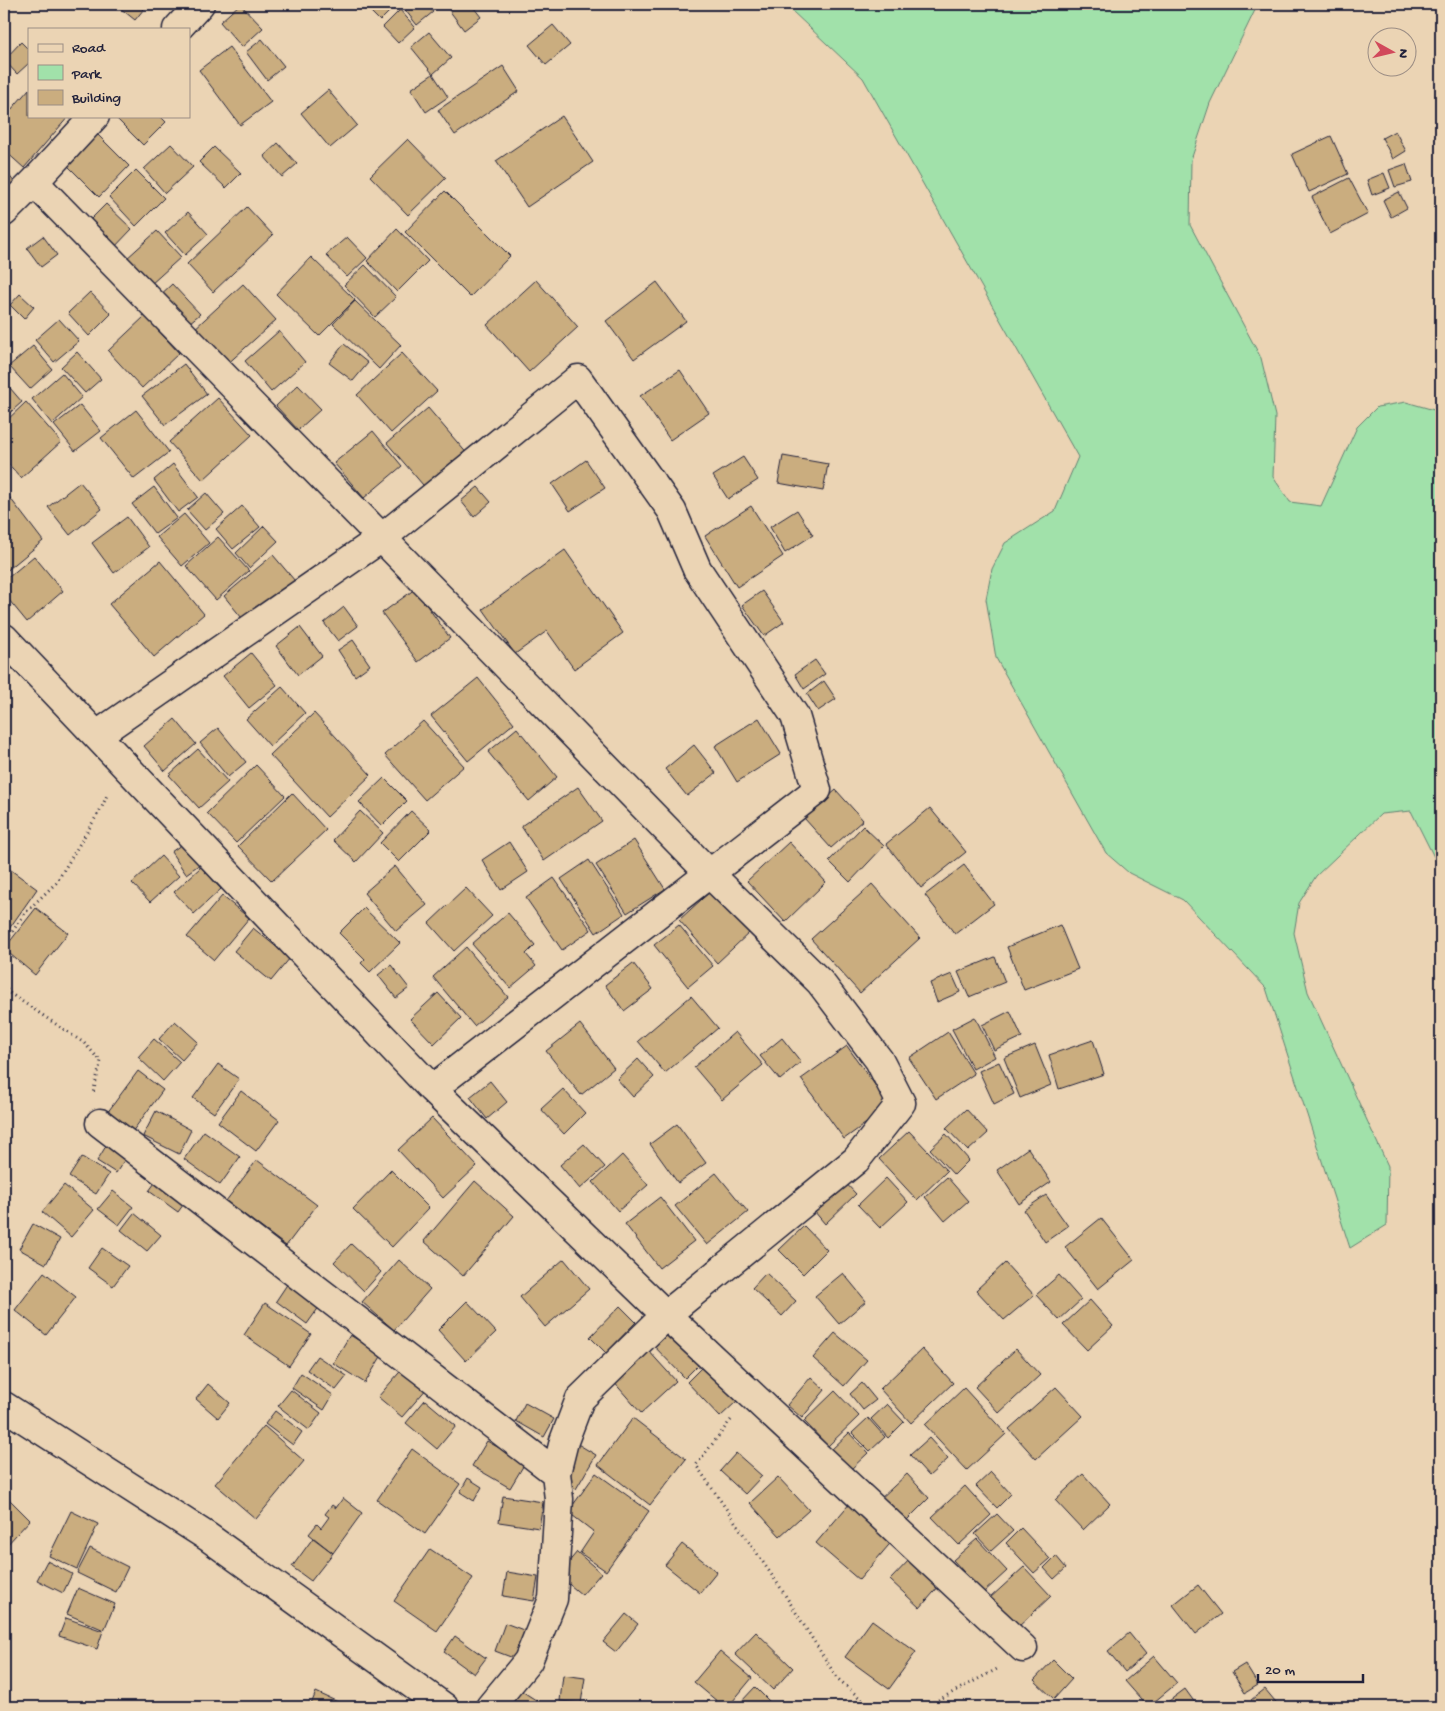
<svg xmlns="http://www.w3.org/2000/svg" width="1445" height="1711" viewBox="0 0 1445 1711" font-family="'Gochi Hand',sans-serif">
	<rect width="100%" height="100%" fill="#ebd4b4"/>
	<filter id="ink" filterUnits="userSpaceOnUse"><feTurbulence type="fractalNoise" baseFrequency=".02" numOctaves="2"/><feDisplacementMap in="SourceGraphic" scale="10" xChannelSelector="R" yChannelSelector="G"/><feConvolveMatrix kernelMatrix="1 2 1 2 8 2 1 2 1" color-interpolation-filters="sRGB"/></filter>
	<g filter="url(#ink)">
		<!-- green -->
		<path fill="#a1e1aa" stroke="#628272" d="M789,4H1258L1210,103L1191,160L1190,225L1261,358L1275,416L1273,477L1290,502L1321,506L1357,427L1377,407L1406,402L1441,412V871L1411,811L1381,814L1316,876L1299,903L1294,933L1308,992L1388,1166L1387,1225L1350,1248L1266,988L1183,900L1129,873L1106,853L996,658L986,599L992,569L1005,543L1055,511L1078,457L863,78L791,10Z"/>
		<!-- building -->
		<path fill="#caad7f" stroke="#22223b" d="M115,4H148L135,20Z
			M240,4L263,28L242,47L220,22Z
			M363,4H395L396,5L380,21Z
			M405,4H426L433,12L417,25L402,6Z
			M442,4H452L446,9Z
			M456,4H471L481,17L464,30L449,10Z
			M400,10L415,27L398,43L383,27Z
			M553,25L570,45L546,65L529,45Z
			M4,29L9,34L4,40Z
			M429,32L451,58L433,74L411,47Z
			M262,39L284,66L267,80L246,52Z
			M21,42L29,50V63L17,74L4,60Z
			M229,47L271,102L240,125L199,70Z
			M503,66L519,91L455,135L438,110Z
			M433,74L448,97L426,112L411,89Z
			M29,89V116H69L24,168L4,150V118Z
			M328,90L357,125L330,148L301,113Z
			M160,116L166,122L143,145L115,117Z
			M562,116L593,162L527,207L496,161Z
			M1395,131L1406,151L1393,159L1382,138Z
			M97,134L129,166L99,197L67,165Z
			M1331,136L1348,174L1309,192L1292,154Z
			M408,139L446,178L408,215L370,176Z
			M278,143L297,164L282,177L264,156Z
			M171,144L193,167L165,193L144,169Z
			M214,147L241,173L226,188L199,162Z
			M1406,164L1412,182L1395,187L1389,170Z
			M4,169L15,183L4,193Z
			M136,170L164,198L136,226L109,197Z
			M1384,173L1390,188L1372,195L1367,180Z
			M1349,178L1368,214L1330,234L1312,197Z
			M445,191L510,256L470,297L405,232Z
			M1399,192L1407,208L1391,217L1383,200Z
			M106,204L132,229L111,251L85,225Z
			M247,207L273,235L213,292L187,264Z
			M188,212L208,234L185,255L165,233Z
			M397,229L428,261L397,292L367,261Z
			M157,231L181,257L150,285L126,259Z
			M43,236L57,255L41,267L27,248Z
			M347,237L367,258L347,277L326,255Z
			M311,257L355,300L319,336L276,294Z
			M365,265L396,297L375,317L344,285Z
			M536,280L578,327L529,372L487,325Z
			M657,282L686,321L634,359L606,321Z
			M172,284L200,314L184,327L157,298Z
			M243,284L276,320L224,367L192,331Z
			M90,292L111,314L89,336L68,313Z
			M20,294L34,307L24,319L10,305Z
			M355,301L401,345L379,369L333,324Z
			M145,316L179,353L142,388L108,351Z
			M59,319L79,341L54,362L35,340Z
			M279,331L305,362L271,392L245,361Z
			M344,344L368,363L353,381L329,363Z
			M33,346L52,369L30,389L9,366Z
			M77,352L101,379L85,393L61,367Z
			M402,353L437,391L391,433L357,395Z
			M184,364L207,394L165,425L142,396Z
			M680,370L709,413L670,440L640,396Z
			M62,373L82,397L52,424L32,399Z
			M4,381L22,402L4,418Z
			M298,385L321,409L298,430L276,406Z
			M218,398L252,435L203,480L169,442Z
			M26,402L61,442L21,478L4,459V423Z
			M80,405L101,431L75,451L54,425Z
			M428,408L469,456L429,492L387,443Z
			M136,410L169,452L134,479L101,438Z
			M373,431L402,466L364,498L334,463Z
			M783,456L828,464L823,491L778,483Z
			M743,457L758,480L728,499L713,476Z
			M586,460L605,488L570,511L552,484Z
			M173,464L198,497L178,512L154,480Z
			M80,482L102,509L70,535L48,507Z
			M154,487L177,518L155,534L132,504Z
			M478,487L491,502L474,517L461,501Z
			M4,490L43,541L4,573Z
			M206,493L224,514L205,530L187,510Z
			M242,506L260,527L233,549L216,529Z
			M751,506L783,556L737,587L705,536Z
			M797,510L813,535L785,553L770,527Z
			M184,514L209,543L182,566L157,537Z
			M127,517L149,547L114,573L92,543Z
			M264,526L278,541L249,568L236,553Z
			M218,537L249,571L216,600L186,566Z
			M565,550L623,633L574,669L547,631L515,654L483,609Z
			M273,555L295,581L246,623L224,596Z
			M34,556L63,591L27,622L4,594V581Z
			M160,561L204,614L154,657L109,604Z
			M415,589L450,638L418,662L382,613Z
			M762,591L784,622L764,636L742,605Z
			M344,607L358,626L338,641L324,623Z
			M300,627L322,656L298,675L276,646Z
			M353,640L370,665L355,676L338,650Z
			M251,653L277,685L249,708L223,676Z
			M815,660L825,674L804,689L795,674Z
			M478,678L514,723L468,761L431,716Z
			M824,681L836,699L818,711L807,694Z
			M282,687L305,713L270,746L246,719Z
			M314,713L371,775L327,817L270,755Z
			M759,718L781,754L737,782L715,746Z
			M175,719L196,744L165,771L144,746Z
			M423,721L464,766L425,800L385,755Z
			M218,728L246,762L228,777L200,743Z
			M517,728L557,777L529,801L488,752Z
			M694,745L716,773L687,796L665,769Z
			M198,749L228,782L199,808L169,775Z
			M256,765L285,796L236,843L207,813Z
			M384,778L407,801L382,826L359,802Z
			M578,787L602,821L544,861L521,826Z
			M836,790L863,820L831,848L804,818Z
			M292,793L326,830L272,881L238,846Z
			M930,808L966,852L921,888L886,844Z
			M360,811L383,833L356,862L333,840Z
			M411,811L431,830L399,862L380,843Z
			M863,826L884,846L850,882L829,861Z
			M188,840L203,862L186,874L171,852Z
			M634,840L665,889L627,913L596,865Z
			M509,842L528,872L501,890L482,860Z
			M789,842L826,882L785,922L747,881Z
			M161,856L179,876L150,902L132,883Z
			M589,860L624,914L596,933L561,879Z
			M4,865L37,889L4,936Z
			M964,865L994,904L955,934L925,895Z
			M395,866L427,905L396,931L364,893Z
			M201,867L221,889L194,914L174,892Z
			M554,878L591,930L562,950L526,898Z
			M872,884L920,938L860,993L811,939Z
			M466,888L492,916L454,951L429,923Z
			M713,889L750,932L717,963L679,920Z
			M222,896L249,918L214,960L187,937Z
			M36,908L68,933L35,975L4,949Z
			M364,908L400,943L370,972L361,963L365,959L339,933Z
			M508,913L535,945L526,954L536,966L510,988L472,944Z
			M679,925L713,966L688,987L654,945Z
			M1060,925L1078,969L1024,990L1007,947Z
			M253,928L290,958L271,981L234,951Z
			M466,947L508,997L474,1026L433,977Z
			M995,957L1005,982L969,997L958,972Z
			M633,963L653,989L624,1011L605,985Z
			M391,965L409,988L396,998L378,975Z
			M952,974L960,992L937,1002L930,983Z
			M438,993L461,1018L434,1044L410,1019Z
			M691,996L718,1028L665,1073L638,1041Z
			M1010,1011L1022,1037L994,1050L982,1025Z
			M975,1017L995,1057L973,1069L952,1029Z
			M175,1021L198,1042L182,1060L159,1039Z
			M580,1024L614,1068L581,1095L546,1051Z
			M735,1032L763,1065L722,1100L694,1067Z
			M948,1032L974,1074L936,1099L909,1058Z
			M782,1038L801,1062L780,1080L760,1056Z
			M154,1039L180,1062L163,1081L138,1057Z
			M1093,1040L1104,1074L1059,1089L1049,1055Z
			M1035,1045L1051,1085L1020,1098L1004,1058Z
			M847,1046L890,1106L844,1139L801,1079Z
			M638,1059L654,1077L633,1097L617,1079Z
			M999,1062L1014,1094L994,1104L979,1071Z
			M218,1064L239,1079L214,1113L193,1098Z
			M138,1071L163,1090L132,1132L107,1113Z
			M490,1081L507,1102L487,1119L470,1097Z
			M563,1089L585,1113L564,1134L541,1109Z
			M241,1091L279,1120L256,1151L218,1122Z
			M966,1109L988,1133L968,1151L946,1128Z
			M156,1111L191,1130L179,1154L143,1136Z
			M432,1118L477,1166L443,1198L398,1150Z
			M677,1124L706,1163L678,1183L650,1144Z
			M204,1131L240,1157L220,1185L184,1159Z
			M909,1131L947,1171L917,1200L879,1159Z
			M946,1134L969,1160L954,1175L930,1149Z
			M584,1144L605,1167L580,1189L560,1165Z
			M106,1146L125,1159L116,1173L97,1161Z
			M1028,1148L1051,1182L1019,1204L997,1170Z
			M622,1155L648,1185L618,1211L593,1182Z
			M82,1157L109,1174L96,1194L69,1177Z
			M257,1160L317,1205L286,1246L226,1201Z
			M391,1170L429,1208L392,1247L353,1209Z
			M716,1173L748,1212L707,1245L675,1206Z
			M160,1176L189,1197L178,1212L149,1191Z
			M840,1177L856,1194L825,1224L809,1205Z
			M947,1177L968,1201L945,1221L925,1197Z
			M886,1178L908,1202L880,1228L858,1205Z
			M475,1181L514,1216L463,1276L424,1241Z
			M64,1185L94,1210L71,1237L42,1212Z
			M113,1191L133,1207L119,1225L98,1209Z
			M1046,1195L1068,1226L1045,1242L1024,1210Z
			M660,1197L694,1241L659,1268L625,1224Z
			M134,1213L161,1235L147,1251L121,1230Z
			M1101,1218L1134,1260L1098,1289L1065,1247Z
			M33,1224L60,1239L46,1264L19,1249Z
			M804,1226L827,1250L803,1274L779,1250Z
			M351,1244L381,1272L364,1291L334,1262Z
			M102,1248L128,1266L113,1286L88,1268Z
			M564,1259L589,1289L545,1327L520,1297Z
			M399,1260L430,1289L394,1330L362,1302Z
			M1005,1263L1034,1295L1004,1320L976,1290Z
			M44,1272L76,1297L46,1335L15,1310Z
			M766,1273L796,1301L782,1316L752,1288Z
			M843,1273L866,1301L839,1324L815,1296Z
			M1059,1275L1081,1300L1059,1320L1036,1295Z
			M290,1280L322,1303L307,1324L276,1301Z
			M1090,1300L1113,1326L1087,1350L1063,1325Z
			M467,1301L496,1332L466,1361L438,1330Z
			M265,1303L311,1334L289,1366L244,1335Z
			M620,1306L636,1322L606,1353L590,1337Z
			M662,1327L698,1365L685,1378L648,1340Z
			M835,1333L867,1360L844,1386L813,1358Z
			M350,1335L382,1355L365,1383L333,1363Z
			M647,1349L676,1381L641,1413L612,1380Z
			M922,1349L953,1383L911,1423L880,1389Z
			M1016,1349L1040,1375L999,1413L975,1387Z
			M317,1356L347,1376L336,1390L307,1370Z
			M704,1365L737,1401L720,1417L687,1382Z
			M405,1366L428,1387L402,1417L378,1397Z
			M301,1373L333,1395L324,1410L292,1388Z
			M811,1377L825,1390L802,1418L787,1405Z
			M862,1383L876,1400L863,1410L850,1394Z
			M208,1384L230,1403L218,1418L196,1399Z
			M1056,1387L1083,1416L1036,1459L1009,1429Z
			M964,1388L1006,1434L967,1470L925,1425Z
			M291,1390L321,1413L309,1430L278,1406Z
			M835,1391L859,1416L828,1446L804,1421Z
			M425,1400L456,1426L437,1449L406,1423Z
			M525,1403L554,1419L544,1437L516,1421Z
			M887,1404L904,1422L888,1438L871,1419Z
			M275,1411L302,1432L293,1445L265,1424Z
			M633,1418L686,1459L650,1505L598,1465Z
			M868,1418L885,1437L870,1451L852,1433Z
			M264,1426L304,1461L256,1519L215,1484Z
			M849,1433L868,1453L850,1470L831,1450Z
			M929,1438L948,1459L929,1476L910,1455Z
			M487,1441L525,1463L510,1488L472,1466Z
			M576,1443L596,1455L576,1489L566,1483Z
			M412,1449L460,1484L425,1534L377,1500Z
			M736,1453L762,1476L745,1494L720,1471Z
			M991,1472L1011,1494L997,1508L976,1486Z
			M596,1473L649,1511L606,1571L580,1553L594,1532L568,1512Z
			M907,1474L929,1498L902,1525L879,1500Z
			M1083,1474L1110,1504L1083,1530L1055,1500Z
			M778,1477L809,1510L780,1536L750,1503Z
			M468,1478L482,1487L474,1501L460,1492Z
			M965,1486L991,1515L959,1545L932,1517Z
			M4,1494L30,1520L4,1548Z
			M503,1496L543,1502L539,1528L499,1522Z
			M343,1498L362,1513L333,1553L309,1534L317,1524L321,1528L329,1517L325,1514L332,1505L336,1508Z
			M851,1502L894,1539L859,1580L816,1543Z
			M71,1511L98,1524L77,1569L49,1556Z
			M997,1514L1013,1531L991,1551L975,1534Z
			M1021,1528L1050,1559L1034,1573L1006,1543Z
			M313,1538L333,1553L311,1581L292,1567Z
			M977,1539L1007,1571L983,1593L953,1560Z
			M682,1544L717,1572L700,1593L665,1565Z
			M90,1548L128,1567L116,1592L77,1573Z
			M430,1549L473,1578L437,1631L394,1601Z
			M577,1552L601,1573L582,1595L558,1575Z
			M1056,1556L1066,1568L1054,1579L1044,1568Z
			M911,1558L940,1585L920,1608L890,1580Z
			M47,1561L72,1574L63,1593L37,1580Z
			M1024,1567L1051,1596L1017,1628L990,1598Z
			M507,1572L538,1577L534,1601L503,1596Z
			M1198,1585L1221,1614L1196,1634L1173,1605Z
			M78,1588L115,1604L104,1630L67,1614Z
			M626,1614L638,1624L616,1652L603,1642Z
			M66,1618L103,1631L97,1649L59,1636Z
			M872,1620L916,1652L889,1689L845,1657Z
			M505,1623L526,1631L516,1659L495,1651Z
			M756,1632L793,1668L773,1690L735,1654Z
			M1129,1633L1146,1654L1125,1672L1108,1651Z
			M455,1636L486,1658L474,1674L444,1652Z
			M720,1651L752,1678L728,1707H724L694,1682Z
			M1154,1656L1177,1683L1148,1707L1125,1681Z
			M1053,1660L1072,1679L1054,1699L1034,1680Z
			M1245,1664L1258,1685L1245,1693L1232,1672Z
			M563,1675L585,1678L581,1703L560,1701Z
			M755,1687L775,1707H746L741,1702Z
			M517,1688L542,1704L539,1707H505Z
			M1185,1689L1198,1707H1161Z
			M1265,1689L1280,1707H1257L1251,1700Z
			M316,1692L340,1703L338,1707H310Z
			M736,1702L742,1707H731Z"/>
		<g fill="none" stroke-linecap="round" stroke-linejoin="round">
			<defs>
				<path id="street" d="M177,29L200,4
					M34,182L95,116
					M4,212L34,182L710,874L820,982L879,1060L901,1103L856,1160L666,1315L580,1399L564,1441L556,1473L559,1499L553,1599L528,1661L490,1707
					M4,638L432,1089L666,1315L1023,1648
					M97,735L383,537L578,379L672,511L697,569L795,716L817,790L432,1089
					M100,1123L556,1473
					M4,1406L208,1537L444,1707"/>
			</defs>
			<!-- street casing -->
			<use href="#street" stroke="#22223b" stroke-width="31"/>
			<!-- path -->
			<path stroke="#22223b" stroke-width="3" stroke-dasharray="1 4" stroke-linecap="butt" d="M4,944L25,913L56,883L102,807L108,793
				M4,985L8,992L84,1043L101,1061L93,1093
				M731,1420L696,1465L780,1587L837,1678L870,1707
				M925,1707L999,1668"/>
			<!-- street -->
			<use href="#street" stroke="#ebd4b4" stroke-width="28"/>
		</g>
	</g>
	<!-- margin -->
	<rect width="1445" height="1711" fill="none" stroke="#ebd4b4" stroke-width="20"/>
	<rect x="10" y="10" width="1425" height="1691" fill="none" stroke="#22223b" stroke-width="2" filter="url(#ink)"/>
	<!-- legend -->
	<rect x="28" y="28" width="162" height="90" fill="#ebd4b4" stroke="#9b8d84"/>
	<rect x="38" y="44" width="25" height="8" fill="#ebd4b4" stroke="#9b8d84"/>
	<text x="72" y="52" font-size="15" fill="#22223b">Road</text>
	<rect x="38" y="65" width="25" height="15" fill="#a1e1aa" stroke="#9b8d84"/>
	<text x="72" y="78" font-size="15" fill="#22223b">Park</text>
	<rect x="38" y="90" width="25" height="15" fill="#caad7f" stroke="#9b8d84"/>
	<text x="72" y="102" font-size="15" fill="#22223b">Building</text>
	<!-- north arrow -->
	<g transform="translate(1392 52) rotate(98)"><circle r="24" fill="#ebd4b4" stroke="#9b8d84"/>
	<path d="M0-4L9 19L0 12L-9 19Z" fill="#d1495b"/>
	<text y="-8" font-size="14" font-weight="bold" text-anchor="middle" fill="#22223b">N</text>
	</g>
	<!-- scale -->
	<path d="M1258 1674v8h105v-8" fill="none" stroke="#22223b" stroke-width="2.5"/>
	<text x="1265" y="1674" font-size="15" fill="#22223b" stroke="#ebd4b4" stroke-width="4" paint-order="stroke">20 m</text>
</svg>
